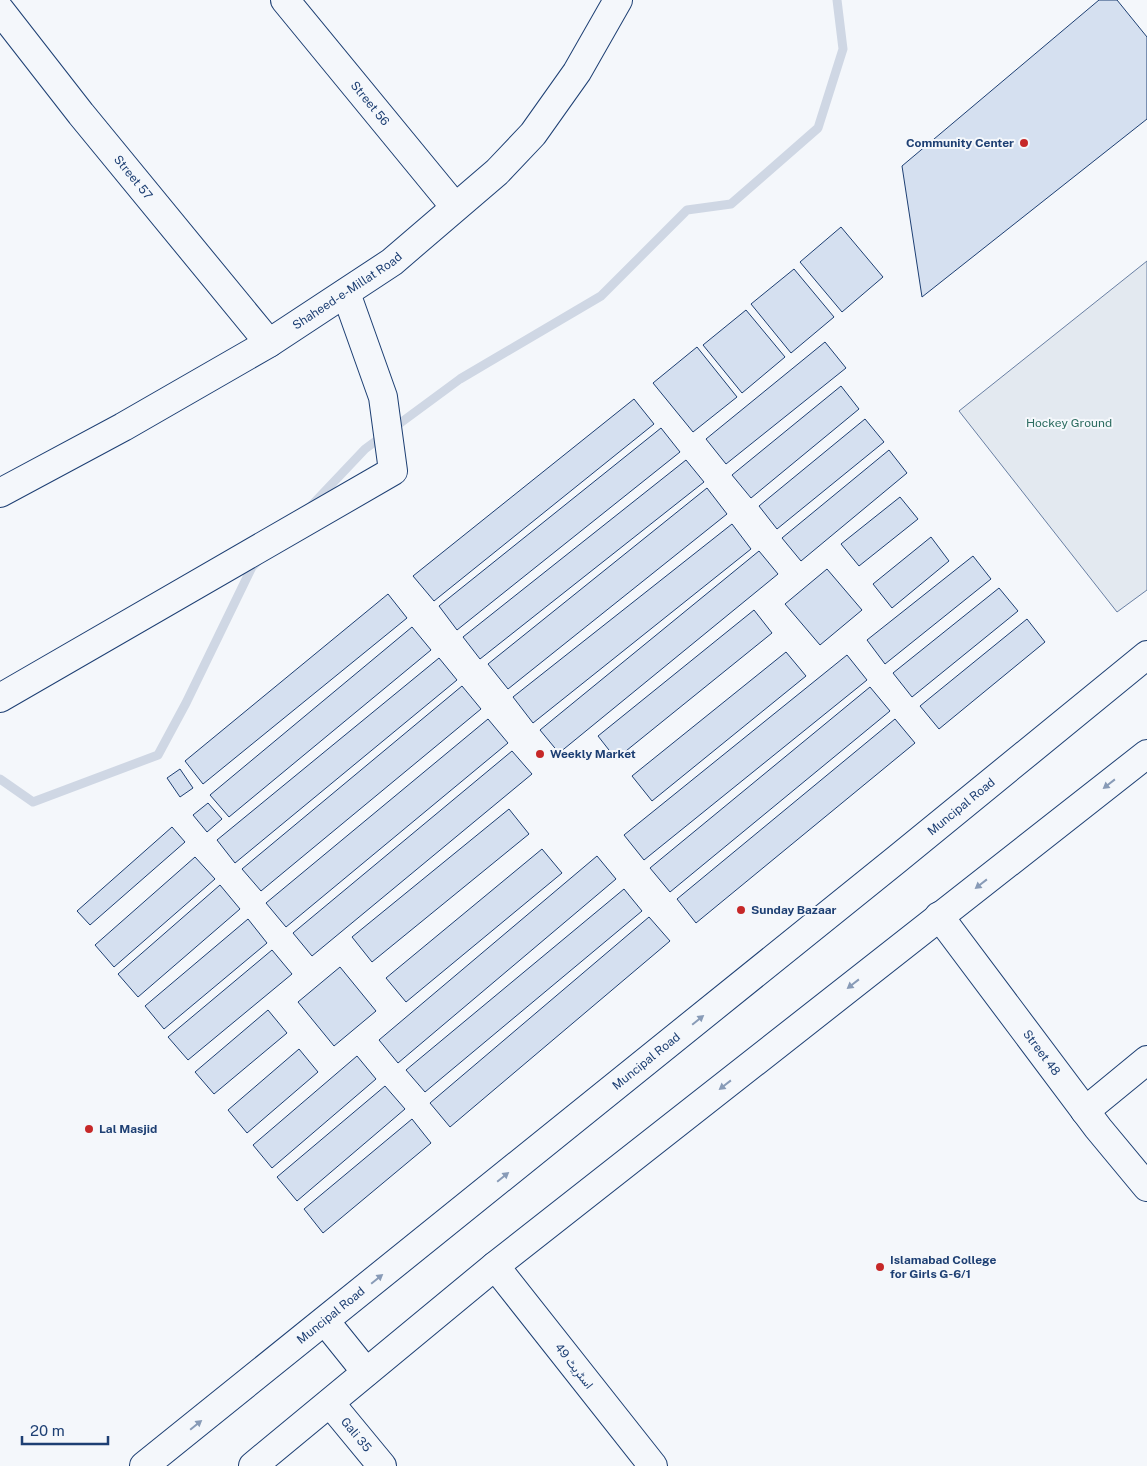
<svg xmlns="http://www.w3.org/2000/svg" width="1147" height="1466" viewBox="0 0 1147 1466" font-family="'Public Sans',Vazirmatn,sans-serif">
	<rect width="100%" height="100%" fill="#f4f7fb"/>
	<!-- green -->
	<path fill="#e3e9f0" stroke="#687fa3" d="M1147,261V590L1117,612L959,411Z"/>
	<g fill="none" stroke-linecap="round" stroke-linejoin="round">
		<!-- stream -->
		<path stroke="#cfd7e4" stroke-width="9" d="M310,507L365,449L460,379L601,296L687,210L731,204L818,128L843,49L837,0
			M0,779L33,802L158,755L186,703L252,567L258,561"/>
	</g>
	<!-- building -->
	<path fill="#d5e0f0" stroke="#1d3f73" d="M1099,0H1117L1147,37V119L922,297L902,166Z
		M841,227L883,277L842,312L800,262Z
		M794,269L834,317L791,353L751,304Z
		M746,310L785,357L742,393L703,345Z
		M825,342L846,368L726,464L706,439Z
		M697,347L737,397L693,432L653,383Z
		M841,386L859,409L751,498L732,475Z
		M634,399L654,424L434,601L413,576Z
		M865,419L884,442L777,529L759,506Z
		M661,428L680,452L457,630L439,606Z
		M889,450L907,473L801,561L782,538Z
		M686,460L704,482L480,659L463,637Z
		M707,488L727,514L508,689L488,664Z
		M900,497L918,519L859,566L841,544Z
		M732,524L751,549L533,723L513,697Z
		M931,537L949,561L892,608L873,584Z
		M759,551L778,574L559,753L540,730Z
		M973,556L991,579L885,664L867,640Z
		M827,569L862,610L820,645L785,604Z
		M999,588L1018,611L912,697L893,673Z
		M388,594L407,618L203,784L185,761Z
		M754,610L772,633L616,759L598,736Z
		M1027,619L1045,642L939,729L920,706Z
		M412,627L431,650L229,817L210,795Z
		M786,652L806,676L652,801L632,776Z
		M847,655L867,680L644,860L624,835Z
		M439,658L457,680L235,863L217,840Z
		M462,686L481,709L261,891L242,869Z
		M870,687L890,711L670,892L650,868Z
		M488,719L508,743L286,927L266,903Z
		M895,719L915,743L696,923L677,899Z
		M512,751L532,774L312,956L293,933Z
		M180,769L193,788L180,797L167,778Z
		M208,803L222,819L207,832L193,815Z
		M509,809L529,834L372,962L352,937Z
		M172,827L185,842L90,925L77,911Z
		M542,849L562,873L406,1002L386,978Z
		M597,856L616,879L398,1063L379,1040Z
		M195,857L215,879L114,967L95,945Z
		M220,885L240,909L138,997L118,974Z
		M624,889L642,911L425,1092L406,1070Z
		M649,917L670,941L450,1127L430,1103Z
		M248,919L267,943L164,1029L145,1006Z
		M272,950L292,974L188,1060L168,1037Z
		M340,967L376,1011L334,1046L298,1002Z
		M268,1010L287,1033L214,1094L195,1072Z
		M299,1049L318,1072L247,1133L228,1110Z
		M357,1056L376,1079L272,1168L253,1145Z
		M385,1086L405,1109L297,1201L277,1177Z
		M412,1119L431,1143L323,1233L304,1209Z"/>
	<g fill="none" stroke-linecap="round" stroke-linejoin="round">
		<defs>
			<g id="minor">
				<path id="s1" d="M285,0L455,207"/>
				<path id="s2" d="M0,10L81,114L269,343"/>
				<path id="s3" d="M0,493L123,427L269,343L392,262L497,172L533,134L577,72L618,0"/>
				<path d="M0,698L393,471L383,397L346,293"/>
				<path id="s4" d="M939,916L1098,1128L1147,1187"/>
				<path d="M1085,1111L1147,1060"/>
				<path d="M495,1266L653,1466"/>
				<path d="M325,1321L366,1372"/>
				<path id="s5" d="M330,1403L382,1466"/>
				<path id="s6" d="M144,1466L896,860L1147,655"/>
				<path d="M253,1466L495,1266L1147,754"/>
			</g>
		</defs>
		<!-- minor casing -->
		<use href="#minor" stroke="#1d3f73" stroke-width="30"/>
		<!-- minor -->
		<use href="#minor" stroke="#f4f7fb" stroke-width="28"/>
	</g>
	<!-- one-way arrows -->
	<defs><path id="oneway-solid" d="M-6-.8H1V-3.2L6.5 0L1 3.2V.8H-6Z" transform="scale(1.25)"/></defs>
	<g fill="#889bb7">
		<use href="#oneway-solid" transform="translate(1109 784) rotate(142)"/>
		<use href="#oneway-solid" transform="translate(981 884) rotate(142)"/>
		<use href="#oneway-solid" transform="translate(853 984) rotate(142)"/>
		<use href="#oneway-solid" transform="translate(698 1020) rotate(-39)"/>
		<use href="#oneway-solid" transform="translate(725 1085) rotate(142)"/>
		<use href="#oneway-solid" transform="translate(503 1177) rotate(-39)"/>
		<use href="#oneway-solid" transform="translate(377 1279) rotate(-39)"/>
		<use href="#oneway-solid" transform="translate(196 1425) rotate(-39)"/>
	</g>
	<!-- markers -->
	<g fill="#c62828" stroke="#f4f7fb" stroke-width="2">
		<circle cx="1024" cy="143" r="5"/>
		<circle cx="540" cy="754" r="5"/>
		<circle cx="741" cy="910" r="5"/>
		<circle cx="89" cy="1129" r="5"/>
		<circle cx="880" cy="1267" r="5"/>
	</g>
	<g text-anchor="middle" dominant-baseline="central" stroke-width="4" stroke-linejoin="round" paint-order="stroke">
		<!-- street labels -->
		<g font-size="12" fill="#1d3f73" stroke="#f4f7fb">
			<text stroke="none"><textPath href="#s1" startOffset="134">Street 56</textPath></text>
			<text stroke="none"><textPath href="#s2" startOffset="214">Street 57</textPath></text>
			<text stroke="none"><textPath href="#s3" startOffset="402">Shaheed-e-Millat Road</textPath></text>
			<text stroke="none"><textPath href="#s6" startOffset="1050">Muncipal Road</textPath></text>
			<text stroke="none"><textPath href="#s4" startOffset="171">Street 48</textPath></text>
			<text stroke="none"><textPath href="#s6" startOffset="645">Muncipal Road</textPath></text>
			<text stroke="none"><textPath href="#s6" startOffset="240">Muncipal Road</textPath></text>
			<text transform="translate(574 1366) rotate(52)">اسٹریٹ 49</text>
			<text stroke="none"><textPath href="#s5" startOffset="41">Gali 35</textPath></text>
		</g>
		<!-- poi labels -->
		<g font-size="12" font-weight="bold" fill="#1d3f73" stroke="#f4f7fb" text-anchor="start">
			<text x="1014" y="143" text-anchor="end">Community Center</text>
			<text x="550" y="754">Weekly Market</text>
			<text x="751" y="910">Sunday Bazaar</text>
			<text x="99" y="1129">Lal Masjid</text>
			<text x="890" y="1260">Islamabad College<tspan x="890" dy="14">for Girls G-6/1</tspan></text>
		</g>
		<!-- park labels -->
		<g font-size="12" fill="#2c6c60" stroke="#f4f7fb">
			<text x="1069" y="423">Hockey Ground</text>
		</g>
	</g>
	<!-- scale -->
	<path d="M22 1436v8h86v-8" fill="none" stroke="#1d3f73" stroke-width="2.5"/>
	<text x="30" y="1436" font-size="15" fill="#1d3f73" stroke="#f4f7fb" stroke-width="4" paint-order="stroke">20 m</text>
</svg>
